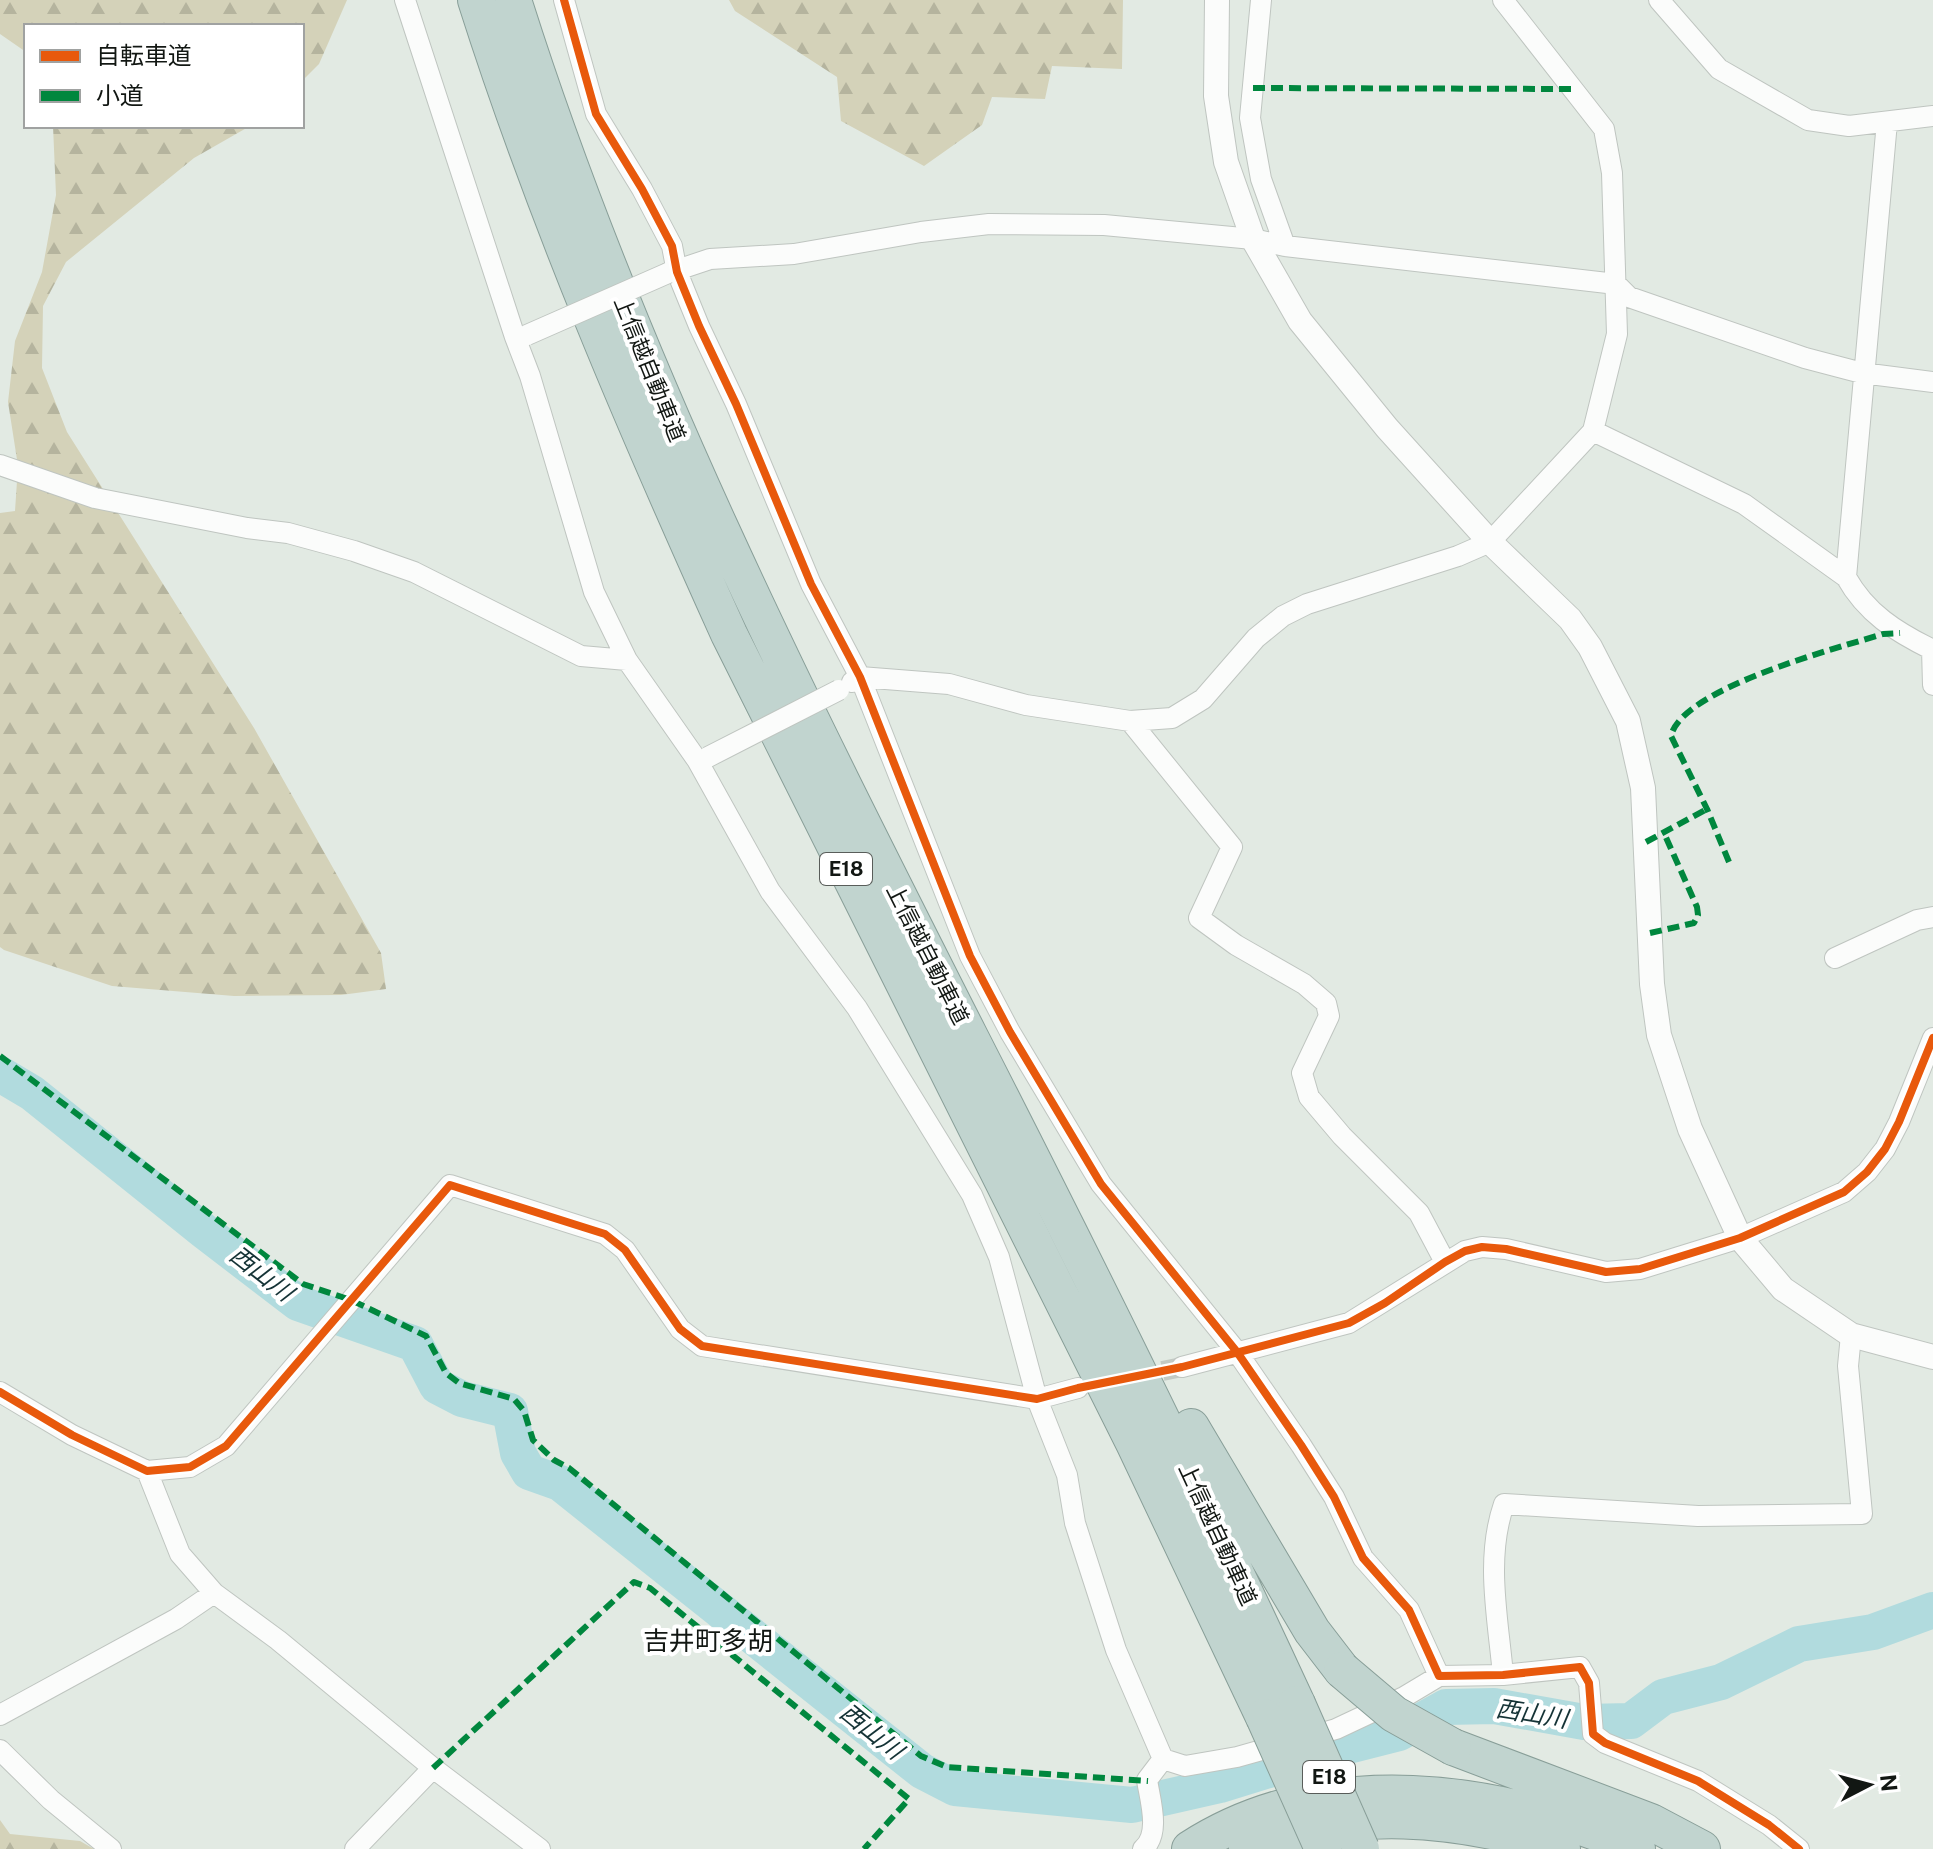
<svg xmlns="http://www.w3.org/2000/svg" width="1933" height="1849" viewBox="0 0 1933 1849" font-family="'Public Sans','Noto Sans JP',sans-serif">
	<defs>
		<pattern id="forest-firs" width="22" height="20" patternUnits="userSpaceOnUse" patternTransform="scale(2)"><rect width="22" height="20" fill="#d4d2b9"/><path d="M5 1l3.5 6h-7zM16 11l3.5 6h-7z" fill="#b5b49e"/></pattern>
	</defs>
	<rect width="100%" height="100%" fill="#e2eae3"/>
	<!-- forest -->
	<path fill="url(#forest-firs)" d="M0,0H347L319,64L302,81V26H26V52L0,34Z
		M729,0H1123L1122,69L1052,66L1045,99L992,97L982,125L924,166L841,121L837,77L735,11Z
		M53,126H250L194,158L66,262L43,306L42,368L67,432L254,728L381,953L386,989L341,995L234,996L112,986L4,950L0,947V513L15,511L18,466L8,402L15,341L42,272L56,195Z
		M0,1820L10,1834L80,1841L94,1849H0Z"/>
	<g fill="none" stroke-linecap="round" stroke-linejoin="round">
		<!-- river -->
		<path stroke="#b1dbde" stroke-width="36" d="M0,1074L32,1093L204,1231L298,1303L415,1344L437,1386L462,1399L510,1411L518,1453L529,1472L560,1483L922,1771L955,1788L1132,1805L1220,1785L1340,1748L1399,1733L1446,1707L1494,1706L1584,1722L1631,1721L1663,1697L1721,1682L1799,1644L1873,1632L1933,1610"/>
		<!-- minor-tunnel -->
		<path stroke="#c3cac4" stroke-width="20" stroke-dasharray="20 10" stroke-linecap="butt" d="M1133,1377L1182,1367"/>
		<defs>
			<path id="minor" d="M405,0L515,337L530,376L594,592L627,660L697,760L770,891L857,1008L972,1195L999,1257L1037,1399L1067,1475L1075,1523L1116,1650L1163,1759L1147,1780C1150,1800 1161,1834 1143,1849
				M564,0L596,114L642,189L672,246L677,272L699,326L736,404L811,584L860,677L970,956L1010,1032L1101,1184L1237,1352L1301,1445L1334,1497L1363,1558L1409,1610L1439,1676L1503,1675L1580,1667L1589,1683L1593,1734L1605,1743L1698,1781L1769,1825L1799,1849
				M1261,0L1250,118L1261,179L1285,246
				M1659,0L1719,69L1808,120L1849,126L1933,116
				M1887,122L1846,577C1866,613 1896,632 1933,650
				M668,273L710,259L794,254L921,232L989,224L1104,225L1253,239L1285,246L1616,284L1629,297L1805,358L1862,373L1933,382
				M1593,431L1744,504L1846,577
				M0,465L95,498L247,528L288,533L354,551L414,572L581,656L627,660
				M1932,649L1933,685
				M852,682L860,677L949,684L1026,705L1130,721L1172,718L1203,699L1256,638L1283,616L1307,604L1458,556L1490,542L1593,431L1617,334L1612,173L1604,129L1503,0
				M1130,721L1232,847L1199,918L1236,945L1304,984L1326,1003L1329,1016L1302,1073L1309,1097L1342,1136L1419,1213L1445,1262
				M1835,958L1917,920L1933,917
				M1182,1367L1349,1323L1465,1251L1482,1247L1506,1249L1606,1272L1640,1269L1740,1238L1844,1192L1867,1172L1885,1149L1899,1122L1933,1038
				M0,1392L72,1435L147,1471L190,1467L226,1446L450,1185L605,1234L625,1250L680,1329L702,1346L1037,1399L1078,1388
				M147,1471L180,1554L214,1593L278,1640L433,1768L540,1849
				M1503,1675C1498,1618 1485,1559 1504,1504L1698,1516L1862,1514L1848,1366L1851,1335
				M0,1715L176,1619L214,1593
				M0,1750L51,1800L111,1849
				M1163,1759L1185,1766L1237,1757L1336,1729L1404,1697L1439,1676
				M355,1849L433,1768"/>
			<path id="tertiary" d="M1217,0L1216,96L1226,162L1253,239L1300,321L1387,428L1490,542L1570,619L1590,647L1628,721L1643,788L1652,984L1659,1035L1690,1129L1740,1238L1783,1289L1851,1335L1933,1357"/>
			<path id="motorway" d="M476,0C545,217 635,426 729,634L1134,1443L1264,1717
				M513,0C627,361 798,698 969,1035C1082,1256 1193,1479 1297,1704
				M1191,1427L1312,1631L1342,1670
				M1453,1747L1651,1822L1702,1849
				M1190,1849C1323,1763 1501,1788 1637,1849
				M1247,1849C1349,1805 1458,1817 1562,1849"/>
		</defs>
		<!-- minor casing -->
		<use href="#minor" stroke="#bfc5c0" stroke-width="22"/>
		<!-- tertiary casing -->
		<use href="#tertiary" stroke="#bfc5c0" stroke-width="26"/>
		<!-- motorway casing -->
		<use href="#motorway" stroke="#889e98" stroke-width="38"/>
		<!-- minor -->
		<use href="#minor" stroke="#fbfcfb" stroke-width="20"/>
		<!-- tertiary -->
		<use href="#tertiary" stroke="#fbfcfb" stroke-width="24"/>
		<!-- motorway -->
		<use href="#motorway" stroke="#c1d4cf" stroke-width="36"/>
		<defs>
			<path id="minor-bridge" d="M527,335L668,273
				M708,757L839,690"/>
			<path id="motorway-bridge" d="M1342,1670L1394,1714L1453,1747
				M1297,1704L1361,1849
				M1264,1717L1323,1849"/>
		</defs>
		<!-- minor-bridge casing -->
		<use href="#minor-bridge" stroke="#bfc5c0" stroke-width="22" stroke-linecap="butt"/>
		<!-- motorway-bridge casing -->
		<use href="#motorway-bridge" stroke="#889e98" stroke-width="38" stroke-linecap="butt"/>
		<!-- minor-bridge -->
		<use href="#minor-bridge" stroke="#fbfcfb" stroke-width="20"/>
		<!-- motorway-bridge -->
		<use href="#motorway-bridge" stroke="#c1d4cf" stroke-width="36"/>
		<!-- quiet -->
		<path stroke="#00873e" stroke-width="6" stroke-dasharray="12 6" stroke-linecap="butt" d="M1253,88L1573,89
			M1646,842L1707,809
			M1729,862L1707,809L1671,736C1682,688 1838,648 1883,634L1900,633
			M1650,933L1694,923L1698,915L1697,907L1664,833
			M0,1056L303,1284L351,1300L426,1336L446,1373L459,1383L514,1399L524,1411L533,1440L554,1460L569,1468L921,1756L947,1767L1148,1781
			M433,1768L634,1582L650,1588L909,1799L864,1849"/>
		<defs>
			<path id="cycleway" d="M564,0L596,114L642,189L672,246L677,272L699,326L736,404L811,584L860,677L970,956L1010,1032L1101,1184L1237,1352L1301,1445L1334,1497L1363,1558L1409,1610L1439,1676L1503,1675L1580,1667L1589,1683L1593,1734L1605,1743L1698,1781L1769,1825L1799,1849
				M0,1392L72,1435L147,1471L190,1467L226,1446L450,1185L605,1234L625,1250L680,1329L702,1346L1037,1399L1078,1388L1182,1367L1349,1323L1385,1303L1445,1262L1465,1251L1482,1247L1506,1249L1606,1272L1640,1269L1740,1238L1844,1192L1867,1172L1885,1149L1899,1122L1933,1038"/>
		</defs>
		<!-- cycleway casing -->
		<use href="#cycleway" stroke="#fff" stroke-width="13"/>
		<!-- cycleway -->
		<use href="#cycleway" stroke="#e8590c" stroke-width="8"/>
	</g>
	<g text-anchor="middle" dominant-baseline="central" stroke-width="8" stroke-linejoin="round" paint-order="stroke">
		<!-- shield labels -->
		<g fill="#fff" stroke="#595d5a" stroke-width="2">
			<rect x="820" y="853" width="52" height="32" rx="6"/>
			<rect x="1303" y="1761" width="52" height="32" rx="6"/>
		</g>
		<g font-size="20" font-weight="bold" fill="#121713">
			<text x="846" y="869">E18</text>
			<text x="1329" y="1777">E18</text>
		</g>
		<!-- street labels -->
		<g font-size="22" fill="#121713" stroke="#fff">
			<text transform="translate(650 369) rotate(68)">上信越自動車道</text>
			<text transform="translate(928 954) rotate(63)">上信越自動車道</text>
			<text transform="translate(1218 1534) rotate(65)">上信越自動車道</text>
		</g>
		<!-- water labels -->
		<g font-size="24" font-style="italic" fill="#153336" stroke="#fff">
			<text transform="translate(262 1273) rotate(38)">西山川</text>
			<text transform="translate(1532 1713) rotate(9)">西山川</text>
			<text transform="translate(872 1731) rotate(39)">西山川</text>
		</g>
		<!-- quarter labels -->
		<g font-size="26" fill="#121713" stroke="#fff">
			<text x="708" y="1640">吉井町多胡</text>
		</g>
	</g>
	<!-- legend -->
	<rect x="24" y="24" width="280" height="104" fill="#ffffff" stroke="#a0a2a1" stroke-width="2"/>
	<rect x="40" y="50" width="40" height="12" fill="#e8590c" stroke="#a0a2a1" stroke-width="2"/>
	<text x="96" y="64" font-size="24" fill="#121713">自転車道</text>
	<rect x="40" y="90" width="40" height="12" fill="#00873e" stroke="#a0a2a1" stroke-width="2"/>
	<text x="96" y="104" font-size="24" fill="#121713">小道</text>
	<!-- north arrow -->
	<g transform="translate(1869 1785) rotate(84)" stroke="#ffffff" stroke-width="6" paint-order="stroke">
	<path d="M0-6L14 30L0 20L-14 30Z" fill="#121713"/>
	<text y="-12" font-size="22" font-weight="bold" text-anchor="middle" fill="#121713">N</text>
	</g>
</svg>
